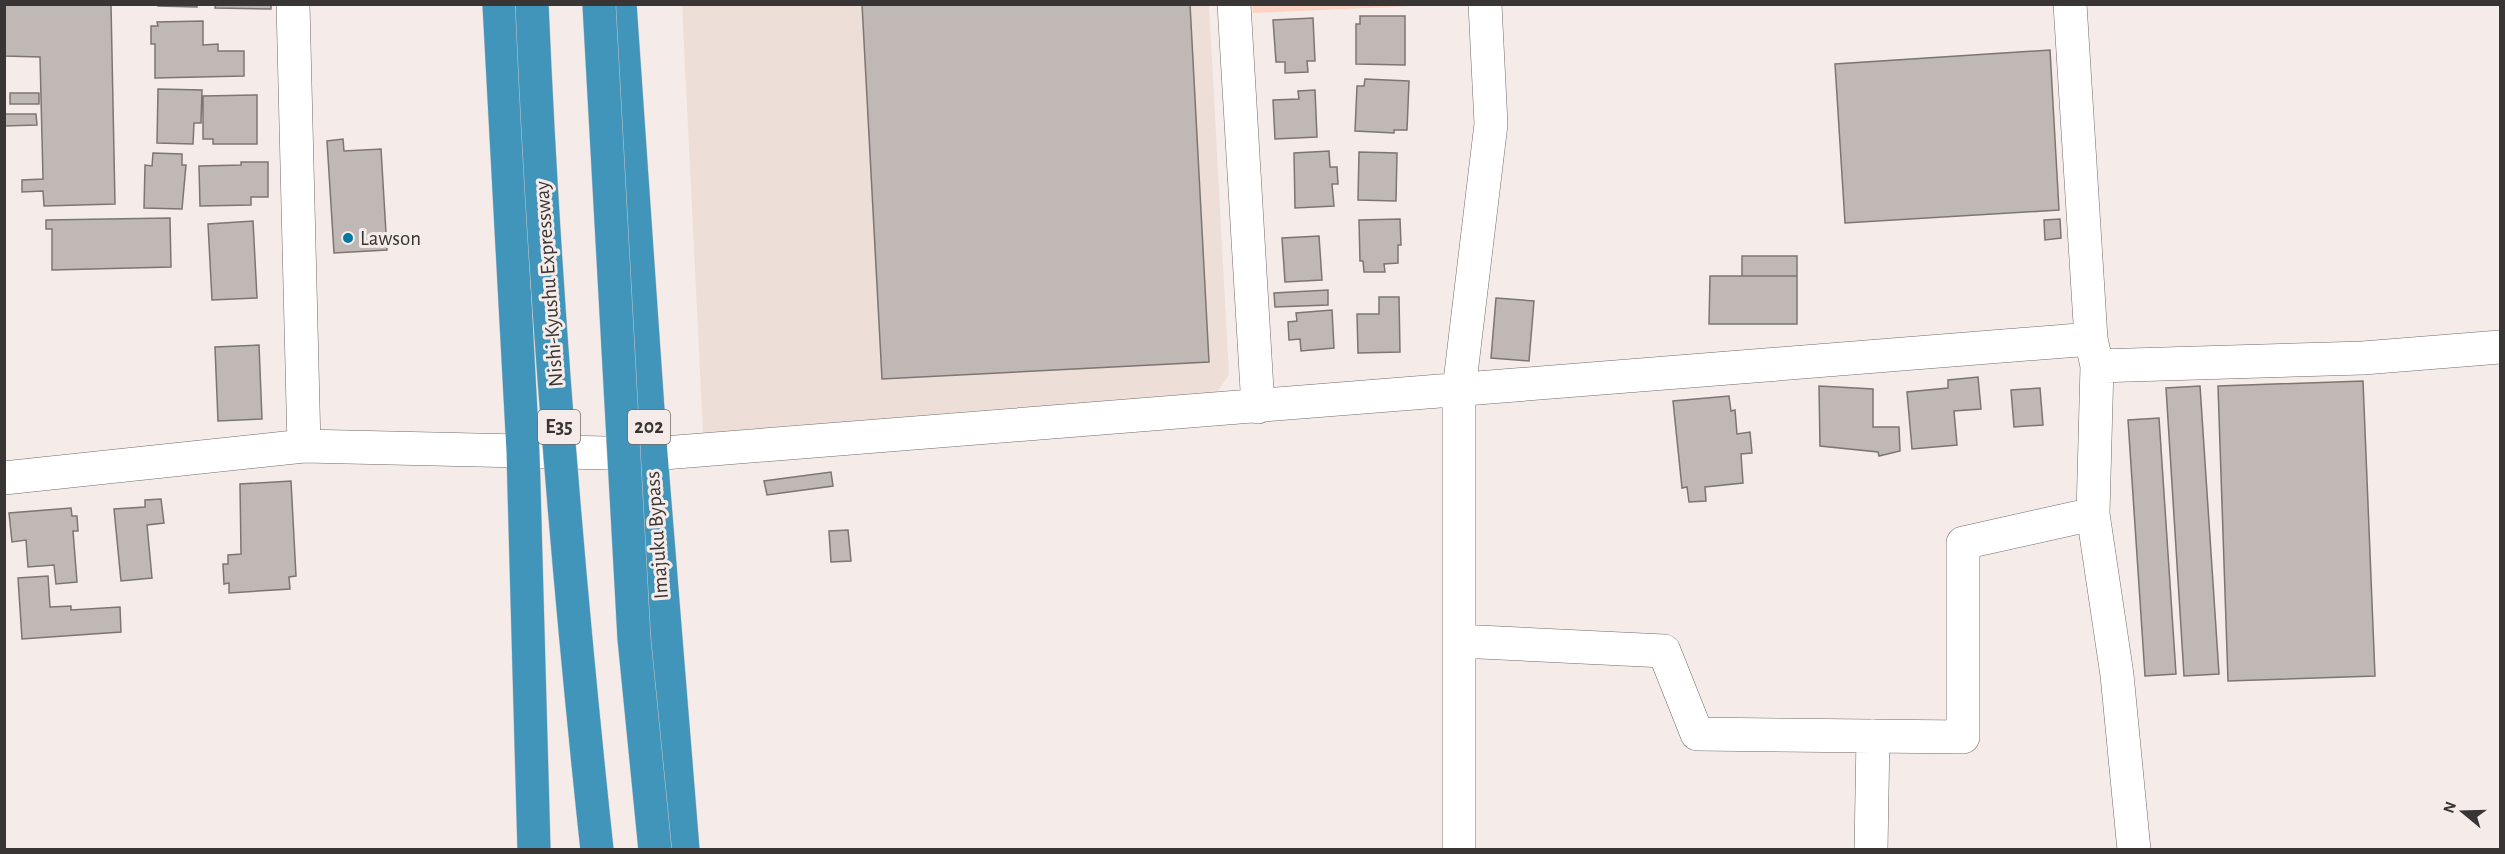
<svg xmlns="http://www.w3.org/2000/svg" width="2505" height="854" viewBox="0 0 2505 854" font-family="'Alegreya Sans',sans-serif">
	<rect width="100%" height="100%" fill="#f5ece9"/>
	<!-- built -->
	<path fill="#eeded8" d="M682,5H1209L1229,375L1217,392L703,433Z"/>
	<!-- green -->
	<path fill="#fcd2c2" d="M1252,5V4L1434,5L1253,13Z"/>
	<!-- building -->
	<path fill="#c0b8b5" stroke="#7c7572" stroke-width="1.5" d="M4,4H111L115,204L44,206L43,191L22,192V180L43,179L40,57L4,56Z
		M158,4H197V7L158,6Z
		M216,4H271V9L215,8Z
		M862,4H1190L1209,362L882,379Z
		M1360,16H1405V65L1356,64V24H1360Z
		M1313,18L1315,61H1307L1308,72L1285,73V62H1276L1273,20Z
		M203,21V45L218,44V51H244V76L155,78V44H151V26H158L157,22Z
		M2050,50L2059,210L1845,223L1835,64Z
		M1365,79L1409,81L1407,130H1394V133L1355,131L1357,86H1364Z
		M158,89L202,90L201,123H194L193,144L157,143Z
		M1315,90L1317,137L1275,139L1273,100L1299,99L1298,91Z
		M10,93H39V104H10Z
		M257,95V144H213V139H203V96Z
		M4,114H36L37,125L4,126Z
		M343,139L344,151L381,149L387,250L334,253L327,141Z
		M1329,151L1330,167H1337L1338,184H1332L1334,206L1295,208L1294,153Z
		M1359,152L1397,153L1396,201L1358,200Z
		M153,153L182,154V165H186L182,209L144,208L145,165L152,166Z
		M241,162H268V197H251V205L200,206L199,166L241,165Z
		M170,218L171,267L52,270V229H46V220Z
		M1400,219L1401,245H1398V263L1384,264L1385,272H1364L1363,261H1360L1359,220Z
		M2060,219L2061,238L2045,240L2044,220Z
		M253,221L257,298L212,300L208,224Z
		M1319,236L1322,280L1285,282L1282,238Z
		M1742,256H1797V276H1742Z
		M1710,276H1797V324H1709Z
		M1328,290V305L1275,307L1274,293Z
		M1379,297H1399L1400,352L1358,353L1357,314H1379Z
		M1496,298L1534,301L1529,361L1491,358Z
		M1332,310L1334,348L1301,351L1300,339L1289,340L1288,322L1297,321L1296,313Z
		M259,345L262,419L218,421L215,347Z
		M1978,377L1981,409L1954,411L1957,445L1912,449L1907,392L1948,388V380Z
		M2363,381L2375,676L2228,681L2218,386Z
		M1819,386L1873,389V427H1899L1900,451L1879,456L1878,452L1820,446Z
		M2200,386L2219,674L2184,676L2166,388Z
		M2040,388L2043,425L2014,427L2011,390Z
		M1729,396L1731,411L1735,410L1737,434L1750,432L1752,453L1741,454L1743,483L1705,487L1706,501L1689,502L1687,487L1682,488L1673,401Z
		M2159,418L2176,674L2145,676L2128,420Z
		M831,472L833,486L767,495L764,481Z
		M291,481L296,576L289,577L290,589L229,593V583L224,584L223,564H228V555L241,554L240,484Z
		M161,499L164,523L147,525L152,578L121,581L114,509L145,507V500Z
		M71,508L72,516H77L78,531H73L77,582L56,584L54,565L28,567L26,540L12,542L9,513Z
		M848,530L851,561L831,562L829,531Z
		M48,576L50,607L71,606V610L120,607L121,632L22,639L18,578Z"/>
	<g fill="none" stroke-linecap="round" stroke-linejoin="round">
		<defs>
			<path id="minor" d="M293,4L304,446
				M1234,4L1258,407
				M2070,4L2091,339L2097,366L2093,514L2117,675L2134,850
				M2097,366L2363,358L2500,347
				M4,478L304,446L651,454L2091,339
				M1459,641L1664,651L1697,734L1963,737V543L2093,514
				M1459,850V390L1491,124L1485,4
				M1871,850L1873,736"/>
			<path id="highway" d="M499,4L523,451L534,850
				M620,4L651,454L683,850"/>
		</defs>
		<!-- minor casing -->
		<use href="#minor" stroke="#726b68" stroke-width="34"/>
		<!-- highway casing -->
		<use href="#highway" stroke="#cccaca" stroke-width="34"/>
		<!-- minor -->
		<use href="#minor" stroke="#fff" stroke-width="33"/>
		<!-- highway -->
		<use href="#highway" stroke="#4195ba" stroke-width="33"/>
		<defs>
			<path id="highway-bridge" d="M532,4C544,287 567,569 597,850
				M599,4L634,638L655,850"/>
		</defs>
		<!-- highway-bridge casing -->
		<use href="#highway-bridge" stroke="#cccaca" stroke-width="34" stroke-linecap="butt"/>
		<!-- highway-bridge -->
		<use href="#highway-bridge" stroke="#4195ba" stroke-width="33"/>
	</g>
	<!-- markers -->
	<circle fill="#007aa2" stroke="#f5ece9" stroke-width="2" cx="348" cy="238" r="6"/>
	<g text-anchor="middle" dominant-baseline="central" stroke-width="6" stroke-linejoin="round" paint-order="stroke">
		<!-- shield labels -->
		<g fill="#f5ece9" stroke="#716c6a" stroke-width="1.5">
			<rect x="538" y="410" width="42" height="34" rx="4.5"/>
			<rect x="628" y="410" width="42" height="34" rx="4.5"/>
		</g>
		<g font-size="20" font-weight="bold" fill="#393534">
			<text x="559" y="427">E35</text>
			<text x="649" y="427">202</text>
		</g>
		<!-- poi labels -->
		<g font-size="21" fill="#393534" stroke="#f5ece9" text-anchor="start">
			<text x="360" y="238">Lawson</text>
		</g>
		<!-- street labels -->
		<g font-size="21" fill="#393534" stroke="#f5ece9">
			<text transform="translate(549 284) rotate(-94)">Nishi-Kyushu Expressway</text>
			<text transform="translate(657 535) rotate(-94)">Imajuku Bypass</text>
		</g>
	</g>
	<!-- border -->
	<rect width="2505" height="854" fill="none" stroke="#393534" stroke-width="12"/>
	<!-- north arrow -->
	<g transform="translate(2463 812) rotate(289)" stroke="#f5ece9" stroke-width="4.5" paint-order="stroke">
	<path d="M0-4.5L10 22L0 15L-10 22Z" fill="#393534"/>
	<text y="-9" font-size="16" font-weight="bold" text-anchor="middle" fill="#393534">N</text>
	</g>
</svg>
